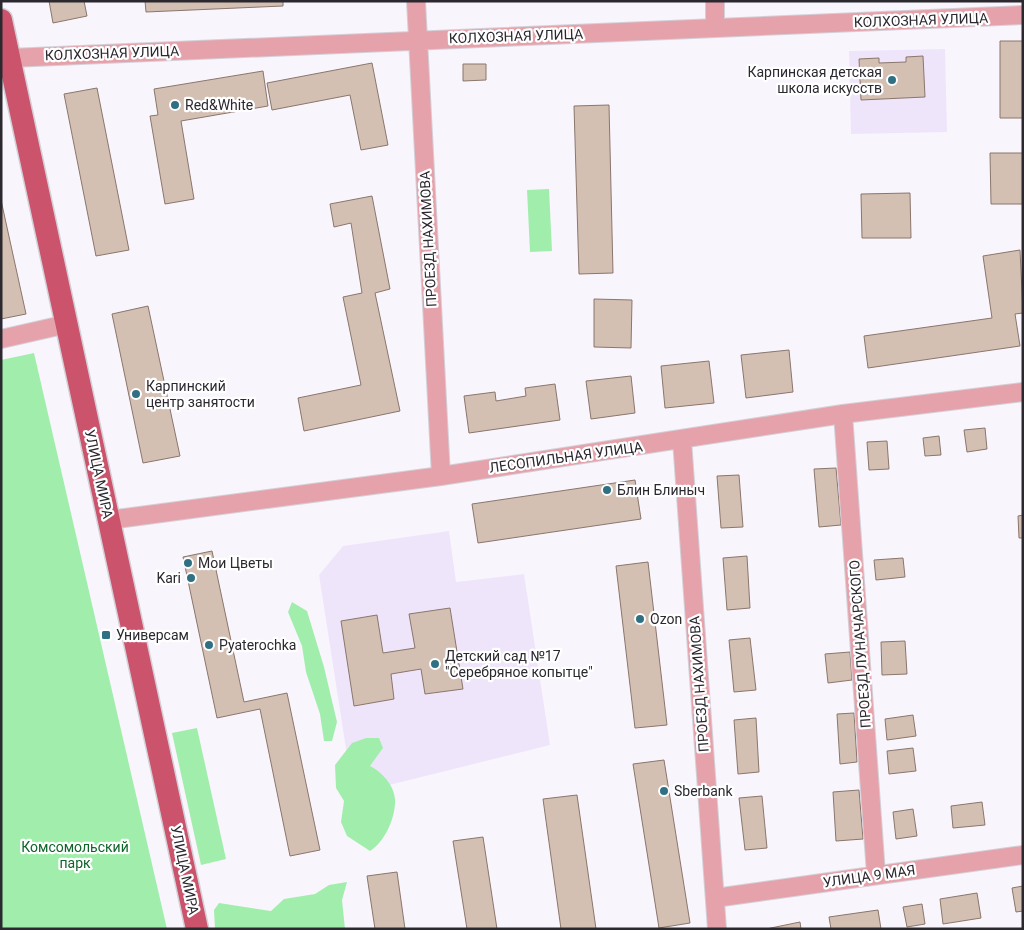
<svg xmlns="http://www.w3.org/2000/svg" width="1024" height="930" viewBox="0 0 1024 930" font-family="Roboto,sans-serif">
	<rect width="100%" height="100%" fill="#f9f5fd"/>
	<!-- built -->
	<path fill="#efe5fb" d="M945,49L947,132L851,134L849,51Z
		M449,531L456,582L524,574L550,745L353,794L319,575L343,546Z"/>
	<!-- green -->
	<path fill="#a1eeac" d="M549,189L552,251L530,252L527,190Z
		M34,353L167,929H1V360Z
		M292,602L307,611L324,667L337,722L332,741H324L320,714L306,672L302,646L288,612Z
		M197,728L226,859L201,865L172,733Z
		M366,738H379L383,748L370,766C382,772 394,785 395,799C396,817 385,842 370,851L347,836L341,822L344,801L336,788L335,765L352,743Z
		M347,882L342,900L345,929H215L214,910L219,903L271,911L284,899L315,894L329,885Z"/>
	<!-- building -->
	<path fill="#d4bfb3" stroke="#8a766c" d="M49,1H84L87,16L53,23Z
		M145,1H283V6L146,12Z
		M1000,41H1023V118H1000Z
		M923,56L925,97L861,100L859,59L879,58V63L906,62V57Z
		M372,63L388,145L361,150L350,95L272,110L267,83Z
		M463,64H486V80L463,81Z
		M263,71L268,106L181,121L194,199L165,204L150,116L158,115L154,89Z
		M97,88L129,250L96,256L64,94Z
		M609,105L613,273L579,274L574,106Z
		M990,153H1023V204H991Z
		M910,193L911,238H862L861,194Z
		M372,196L390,289L375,293L400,411L304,431L298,398L361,385L343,297L362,293L351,223L334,227L330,204Z
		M1,200L26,314L1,319Z
		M1020,250L1023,313L1015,314L1020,346L868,368L864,336L992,318L983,256Z
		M594,299L632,300L631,348L594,347Z
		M148,306L180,456L143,463L112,314Z
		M789,350L793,392L746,398L741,355Z
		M709,361L714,403L665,408L661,366Z
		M631,376L635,413L591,419L586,381Z
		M555,384L560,420L469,433L464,396L495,392L496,401L526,396L525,388Z
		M985,428L987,449L967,452L964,430Z
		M939,436L941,455L925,456L923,438Z
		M887,441L889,469L869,470L867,442Z
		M836,468L841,525L819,527L814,469Z
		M739,475L743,527L721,528L717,476Z
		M635,480L641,519L478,543L472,504Z
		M1023,515V538H1019L1018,516Z
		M212,551L244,702L287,693L320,850L290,856L260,709L217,718L183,557Z
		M747,556L750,608L727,610L723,558Z
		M903,558L905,577L876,580L874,560Z
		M648,562L667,725L635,728L616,566Z
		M450,608L463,689L425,694L421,669L391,674L394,699L354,706L341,621L377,615L383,653L415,648L409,614Z
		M750,638L756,690L734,692L729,640Z
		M905,641L907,674L882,675L881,642Z
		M850,652L852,680L828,683L825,654Z
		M854,713L857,762L840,764L837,714Z
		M913,715L916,736L887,740L885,719Z
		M756,718L759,772L738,774L734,720Z
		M913,748L916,771L889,774L887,751Z
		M664,760L690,923L659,928L633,764Z
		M859,790L863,839L836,841L833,792Z
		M577,795L596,929H561L543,799Z
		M762,796L767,848L745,850L739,798Z
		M982,802L985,825L953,828L951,806Z
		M913,809L917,836L896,839L893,812Z
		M483,837L497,929H467L453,841Z
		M397,872L405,929H375L367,876Z
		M1023,886V911L1016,912L1012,888Z
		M977,893L981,918L943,924L940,899Z
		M922,904L925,924L907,927L903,907Z
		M878,910L881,929H831L829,917Z
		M800,922L801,929H766Z"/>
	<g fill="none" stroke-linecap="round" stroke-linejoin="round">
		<defs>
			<path id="minor" d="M416,1L441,476
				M715,1V28
				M10,58L1023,15
				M1,339L67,324
				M843,414L876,874
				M682,440L717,929
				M109,520L441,476L843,414L1023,392
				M715,898L1023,855"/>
			<path id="major" d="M1,20L197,929"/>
		</defs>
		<!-- minor casing -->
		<use href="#minor" stroke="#d4d0d8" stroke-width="20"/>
		<!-- major casing -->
		<use href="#major" stroke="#d4d0d8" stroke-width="25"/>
		<!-- minor -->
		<use href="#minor" stroke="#e5a2ab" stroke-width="18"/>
		<!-- major -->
		<use href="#major" stroke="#cb536c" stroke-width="22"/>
	</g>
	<!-- markers -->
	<g fill="#2f7183" stroke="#fff" stroke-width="2">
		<circle cx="892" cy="80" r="5"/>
		<circle cx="175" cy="105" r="5"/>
		<circle cx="136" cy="394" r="5"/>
		<circle cx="607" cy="490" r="5"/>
		<circle cx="188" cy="563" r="5"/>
		<circle cx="191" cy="578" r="5"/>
		<circle cx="640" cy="619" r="5"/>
		<rect x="101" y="630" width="10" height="10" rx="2.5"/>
		<circle cx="209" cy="645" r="5"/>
		<circle cx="435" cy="664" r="5"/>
		<circle cx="664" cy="791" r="5"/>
	</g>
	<g text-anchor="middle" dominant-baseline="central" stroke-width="4.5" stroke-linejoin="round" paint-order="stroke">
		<!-- street labels -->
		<g font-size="14" fill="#2b282f" stroke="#fff">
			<text transform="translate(921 20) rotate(-2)">КОЛХОЗНАЯ УЛИЦА</text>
			<text transform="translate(516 36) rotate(-2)">КОЛХОЗНАЯ УЛИЦА</text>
			<text transform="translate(112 53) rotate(-2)">КОЛХОЗНАЯ УЛИЦА</text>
			<text transform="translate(428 239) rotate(-93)">ПРОЕЗД НАХИМОВА</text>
			<text transform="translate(566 457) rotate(-8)">ЛЕСОПИЛЬНАЯ УЛИЦА</text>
			<text transform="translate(99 474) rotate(78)">УЛИЦА МИРА</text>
			<text transform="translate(860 644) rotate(-94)">ПРОЕЗД ЛУНАЧАРСКОГО</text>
			<text transform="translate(699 684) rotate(-94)">ПРОЕЗД НАХИМОВА</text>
			<text transform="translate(185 870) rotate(78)">УЛИЦА МИРА</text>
			<text transform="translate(869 876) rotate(-8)">УЛИЦА 9 МАЯ</text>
		</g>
		<!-- poi labels -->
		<g font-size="14" fill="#2b282f" stroke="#fff" text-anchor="start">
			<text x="882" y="72" text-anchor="end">Карпинская детская<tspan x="882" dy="16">школа искусств</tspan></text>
			<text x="185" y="105">Red&amp;White</text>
			<text x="146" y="386">Карпинский<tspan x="146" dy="16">центр занятости</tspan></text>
			<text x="617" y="490">Блин Блиныч</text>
			<text x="198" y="563">Мои Цветы</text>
			<text x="181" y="578" text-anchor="end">Kari</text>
			<text x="650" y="619">Ozon</text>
			<text x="116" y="635">Универсам</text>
			<text x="219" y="645">Pyaterochka</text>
			<text x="445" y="656">Детский сад №17<tspan x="445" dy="16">"Серебряное копытце"</tspan></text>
			<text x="674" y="791">Sberbank</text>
		</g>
		<!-- park labels -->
		<g font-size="14" fill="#0d6429" stroke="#fff">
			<text x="75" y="847">Комсомольский<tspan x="75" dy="16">парк</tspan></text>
		</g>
	</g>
	<!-- border -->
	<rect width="1024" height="930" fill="none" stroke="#2b282f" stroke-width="5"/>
</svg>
